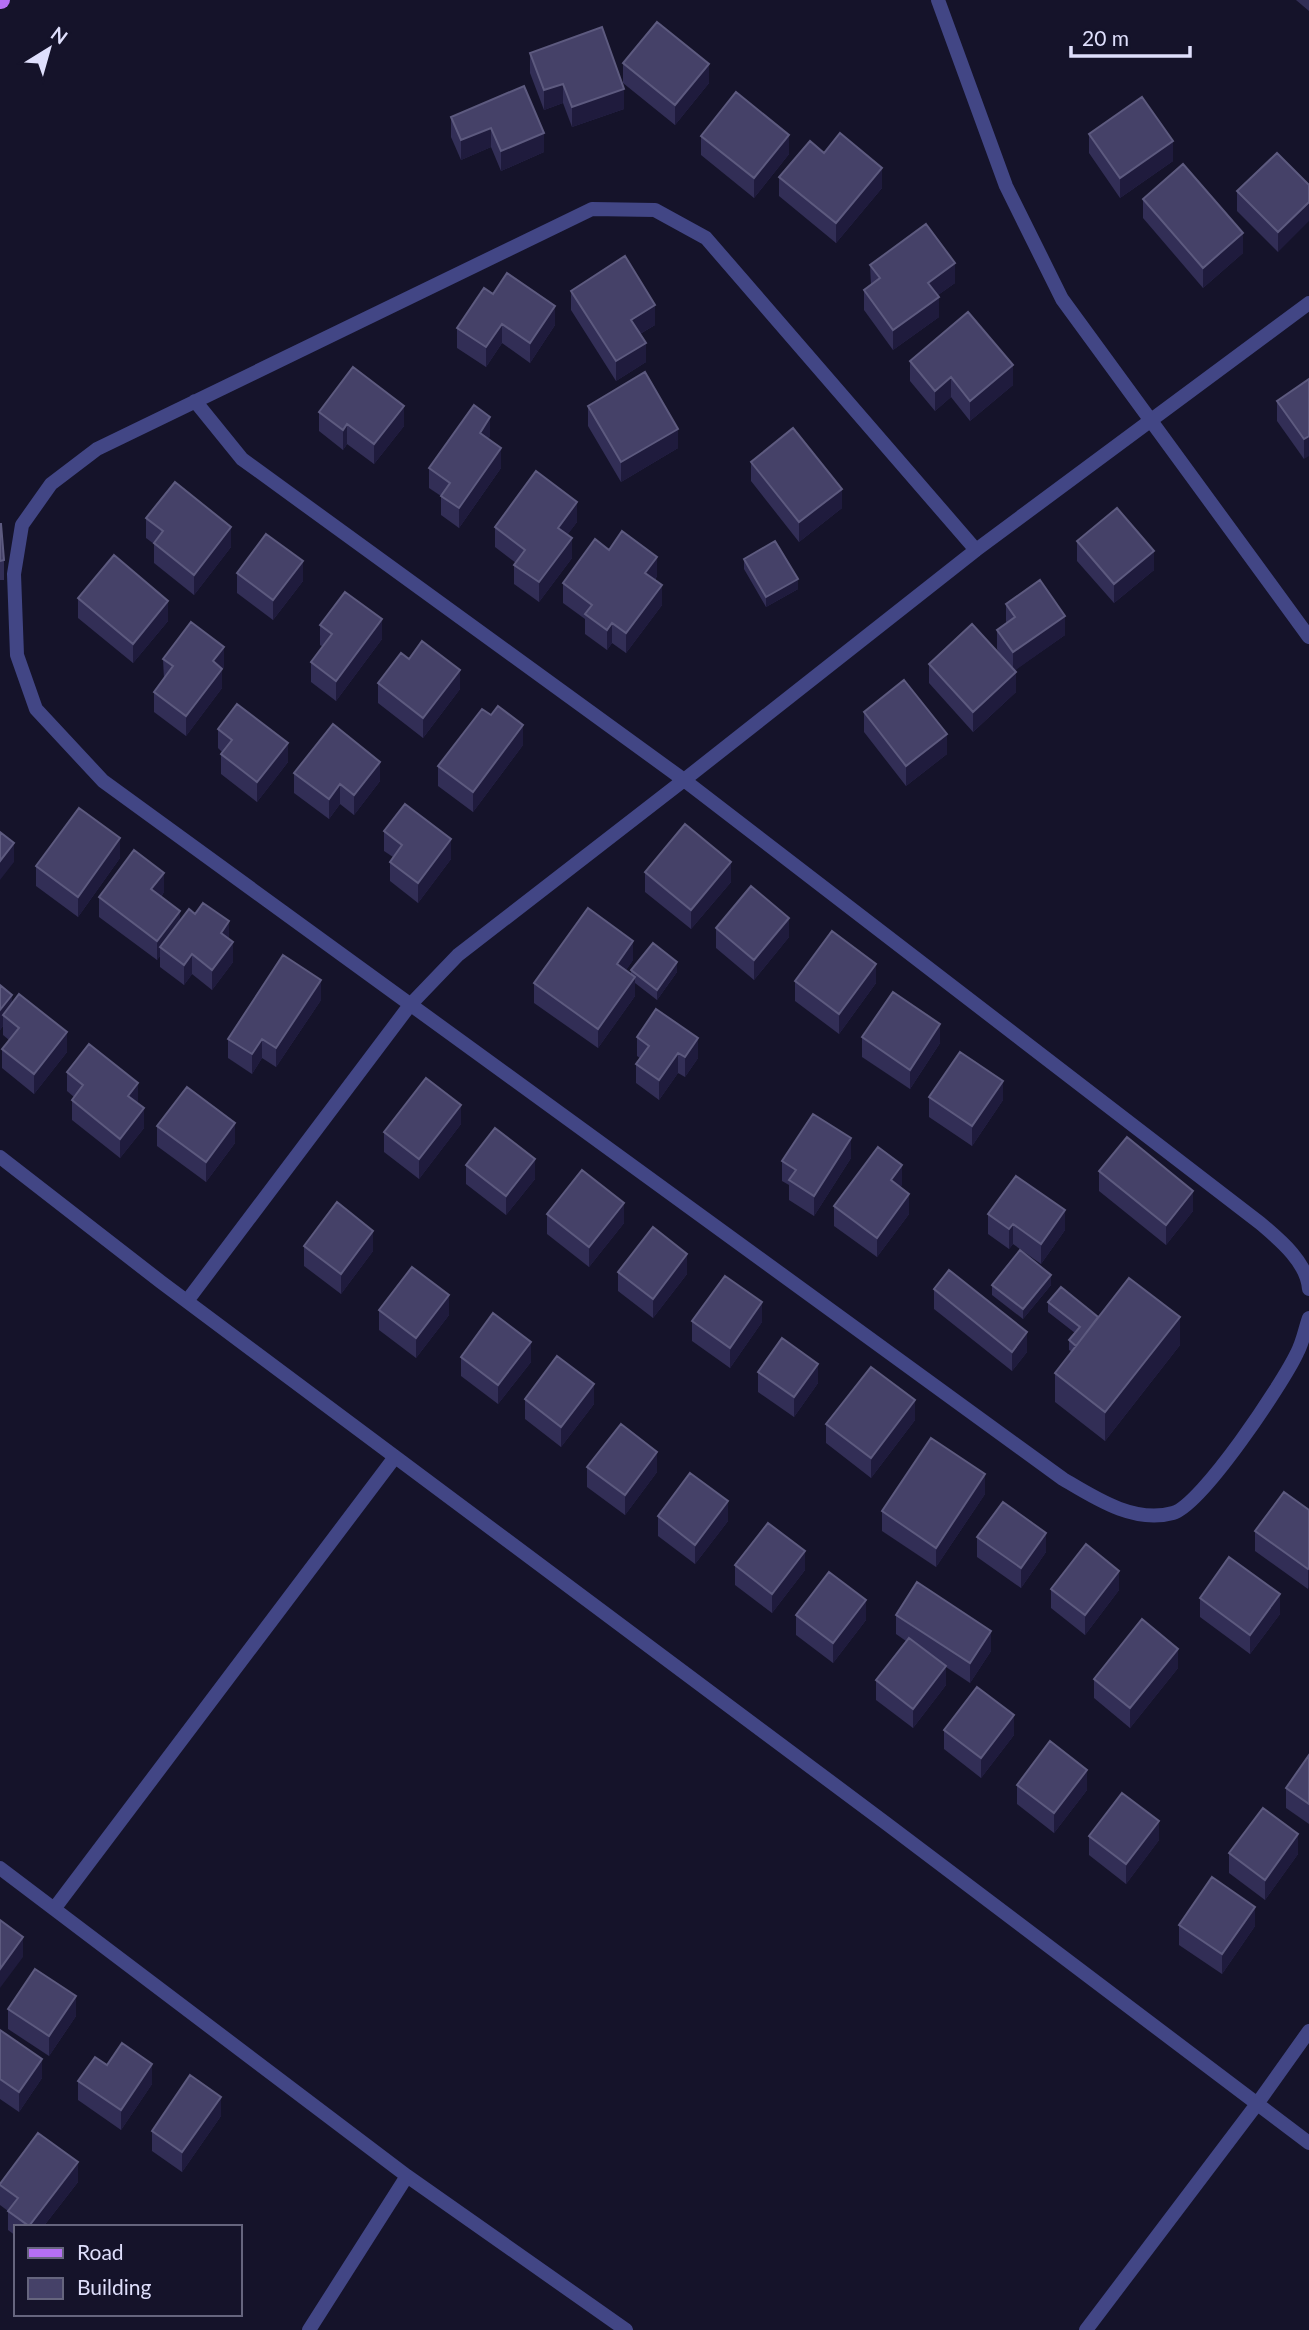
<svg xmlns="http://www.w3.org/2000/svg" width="1309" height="2330" viewBox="0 0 1309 2330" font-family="Lato,sans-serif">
	<rect width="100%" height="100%" fill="#15132a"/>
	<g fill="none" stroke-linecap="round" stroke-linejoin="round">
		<!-- street -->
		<path stroke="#424685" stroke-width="14" d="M938,0L1006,186L1062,299L1309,637
			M195,401L242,459L684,780L1260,1223C1280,1240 1307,1262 1309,1289
			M976,550L706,238L655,210L592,209L97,449L51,484L22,525L14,574L17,655L36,709L103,781L1063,1479C1095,1498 1134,1524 1173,1513C1202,1505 1283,1383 1297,1353C1303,1342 1305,1329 1309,1318
			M0,1157L161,1282L887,1824L1309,2143
			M187,1301L410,1005L458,955L684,780L976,550L1309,303
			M0,1868L407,2176L626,2330
			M54,1909L395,1457
			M309,2330L407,2176
			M1086,2330L1257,2104L1309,2031"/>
		<!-- primary -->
		<path stroke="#b56ff4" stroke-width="18" d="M0,0H1"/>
	</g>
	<!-- wall -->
	<path fill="#322e56" d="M1296,0H1309V11Z
		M530,53L624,109L572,127L563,103L544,110L530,73Z
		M623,63L709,83L675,125L623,83Z
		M451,117L544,133V152L501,171L491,147L461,160L451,137Z
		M1089,134L1173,161L1120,198L1089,153Z
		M701,136L789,154L754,198L701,155Z
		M824,153L882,188L836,243L779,196V177Z
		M1309,185L1278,252L1237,211V191Z
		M1143,199L1243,253L1203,288L1143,218Z
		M870,265L955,283L938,295L939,317L893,350L864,310V290L871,285Z
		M571,291L655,325L640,334L646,362L616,381L571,310Z
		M493,294L555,325L530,363L502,343L486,367L457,348V328Z
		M910,361L1013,385L970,421L951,397L935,411L910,381Z
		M1309,379L1304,459L1277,421V401Z
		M588,406L678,448L621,482L588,426Z
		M319,412L404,426L374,464L347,444L343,450L319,431Z
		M490,436L488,439L501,468L459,528L441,515V496L429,488V468Z
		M751,462L842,508L799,542L751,481Z
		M146,518L231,547L194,595L154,563V544L146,538Z
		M577,522L567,535L572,558L539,602L514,584V565L516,563L495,547V527Z
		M0,524L4,560V580H0Z
		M1077,541L1154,570L1114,603L1077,561Z
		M609,550L657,576L655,580L662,605L626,653L612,643L607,650L585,634V619L563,603V583Z
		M744,559L798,589L766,607L744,569Z
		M237,573L303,581L273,620L237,593Z
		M78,598L168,621L133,663L78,618Z
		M1006,604L1065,635L1015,670L1016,692L973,732L929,683V664L1002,657L997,649V630L1006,624Z
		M320,625L382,639L336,701L311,682V662L323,647L320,645Z
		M163,659L224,667L222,669V688L186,736L154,712V692L164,679Z
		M409,659L460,689L423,738L378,703V683Z
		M864,712L947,754L906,786L864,732Z
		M218,729L288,762L257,802L221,774V754L222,752L218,748Z
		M523,745L473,812L438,786V766Z
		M294,773L380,781L354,815L340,804L329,819L294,793Z
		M384,831L451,859L418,903L390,881V862L393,857L384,851Z
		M120,858L78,917L36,886V866Z
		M645,872L731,882L691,929L645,892Z
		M164,892L161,897L180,921L229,939L233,962L212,990L192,974L184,985L160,967V956L157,960L99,917V897Z
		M716,928L789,937L754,980L716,948Z
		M633,960L626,970L631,974V970L677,972L657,1000L635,983V996L598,1048L534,1003V983Z
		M795,981L876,983L839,1034L795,1001Z
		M0,985L12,1004L67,1052L34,1094L2,1068V1049L9,1040L3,1035V1026L0,1030Z
		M321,1000L276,1067L262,1058L252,1074L228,1058V1039Z
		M637,1037L698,1058L685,1077L678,1073L659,1100L636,1083V1064L640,1058L637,1056Z
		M862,1037L940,1043L910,1089L862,1057Z
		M67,1072L138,1102V1103L144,1128L120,1158L72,1120V1100L74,1097L67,1091Z
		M929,1097L1003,1100L972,1146L929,1117Z
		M461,1124L419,1179L384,1152V1132Z
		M157,1126L235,1143L206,1182L157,1146Z
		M851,1158L814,1216L789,1200V1185L782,1181V1161Z
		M466,1165L535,1179L506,1215L466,1184Z
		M1099,1171L1193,1211L1166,1245L1099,1191Z
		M902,1185L900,1187L909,1214L877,1257L834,1226V1206Z
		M547,1214L624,1223L589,1267L547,1234Z
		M988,1214L1065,1230L1041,1264L1013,1244L1009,1249L988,1234Z
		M304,1246L373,1251L341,1294L304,1266Z
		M618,1272L687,1274L653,1318L618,1291Z
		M992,1285H1051L1023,1319L992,1295Z
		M934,1289L1027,1352L1012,1371L934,1309Z
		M1048,1302L1180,1345L1105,1441L1055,1402V1373L1072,1352L1069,1350V1340L1075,1333L1048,1312Z
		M379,1310L449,1315L416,1358L379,1330Z
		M692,1321L762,1322L730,1368L692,1341Z
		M461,1357L531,1362L498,1404L461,1376Z
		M758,1372L818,1383L794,1417L758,1392Z
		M525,1399L594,1404L561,1447L525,1419Z
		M915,1420L871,1478L826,1443V1424Z
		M587,1467L657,1472L625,1515L587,1487Z
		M985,1494L936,1567L882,1531V1511Z
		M1309,1510L1308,1589L1255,1551V1531Z
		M658,1516L728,1521L695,1564L658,1536Z
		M977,1537L1046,1552L1021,1588L977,1557Z
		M735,1565L805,1570L772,1613L735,1585Z
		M1051,1589L1119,1590L1085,1635L1051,1608Z
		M1200,1598L1280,1614L1250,1654L1200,1617Z
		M796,1615L866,1620L833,1663L796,1635Z
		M896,1615L991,1651L970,1683L946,1667V1685L913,1728L876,1700V1680L906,1641L896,1634Z
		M1178,1668L1130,1728L1094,1698V1679Z
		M944,1730L1014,1735L981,1778L944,1749Z
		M1309,1755V1824L1286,1808V1788Z
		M1017,1785L1087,1790L1054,1833L1017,1804Z
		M1089,1836L1159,1840L1126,1884L1089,1855Z
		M1229,1853L1298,1854L1265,1900L1229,1873Z
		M1179,1925L1255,1926L1222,1974L1179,1945Z
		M8,2009L76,2016L49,2056L8,2029Z
		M0,2030L42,2078L19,2112L0,2099Z
		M107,2065L152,2084L121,2130L78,2100V2081Z
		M221,2116L182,2172L152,2151V2131Z
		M78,2182L43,2227H16V2236L8,2230V2211L0,2205V2184Z"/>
	<!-- shaded-wall -->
	<path fill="#1f1b3d" d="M709,64V83L675,125V105Z
		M563,84V103L544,110V90Z
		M624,89V109L572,127V107Z
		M491,128V147L461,160V140Z
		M544,133V152L501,171V151Z
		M789,135V154L754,198V178Z
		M1173,141V161L1120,198V178Z
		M882,168V188L836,243V223Z
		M1309,202V221L1278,252V232Z
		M1243,233V253L1203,288V268Z
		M955,263V283L928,302V283Z
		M939,297V317L893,350V330Z
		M655,305V325L631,339V320Z
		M555,306V325L530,363V343Z
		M502,324V343L486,367V347Z
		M646,343V362L616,381V361Z
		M1013,365V385L970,421V401Z
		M951,377V397L935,411V391Z
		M404,406V426L374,464V444Z
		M490,417V436L480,452V433Z
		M347,424V444L343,450V430Z
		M678,429V448L621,482V462Z
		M1309,436V456L1304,459V439Z
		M501,448V468L459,528V508Z
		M842,489V508L799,542V522Z
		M577,502V522L558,547V528Z
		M231,527V547L194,595V575Z
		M572,538V558L539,602V582Z
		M1154,551V570L1114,603V584Z
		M657,557V576L645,593V573Z
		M303,561V581L273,620V600Z
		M798,579V589L766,607V597Z
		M662,585V605L626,653V633Z
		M168,601V621L133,663V644Z
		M1065,616V635L1013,672V652Z
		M382,619V639L336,701V681Z
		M612,623V643L607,650V630Z
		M224,647V667L216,677L222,669V688L186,736V716L213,661Z
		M460,670V689L423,738V718Z
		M1016,672V692L973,732V712Z
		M523,725V745L473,812V792Z
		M947,734V754L906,786V766Z
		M288,743V762L257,802V782Z
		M380,762V781L354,815V795Z
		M340,784V804L329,819V799Z
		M120,838V858L78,917V897Z
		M451,839V859L418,903V883Z
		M14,843V862L0,880V861Z
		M731,862V882L691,929V910Z
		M164,873V892L151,909V889Z
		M180,911V931L160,947V956L157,960V941Z
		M789,918V937L754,980V960Z
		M229,921V941L221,933Z
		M633,941V960L617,983V964Z
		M233,942V962L212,990V970Z
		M192,954V974L184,985V965Z
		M677,962V972L657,1000V990Z
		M876,964V983L839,1034V1014Z
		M635,977V996L598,1048V1029Z
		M321,980V1000L276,1067V1048Z
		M12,995V1014L3,1015V1026L0,1030V1010Z
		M940,1024V1043L910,1089V1070Z
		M67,1032V1052L34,1094V1074Z
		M698,1038V1058L685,1077V1057Z
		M262,1039V1058L252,1074V1054Z
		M678,1053V1073L659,1100V1080Z
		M1003,1081V1100L972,1146V1126Z
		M138,1083V1102L128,1116V1096Z
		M461,1105V1124L419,1179V1159Z
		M144,1108V1128L120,1158V1139Z
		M235,1123V1143L206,1182V1162Z
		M851,1138V1158L814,1216V1196Z
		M535,1159V1179L506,1215V1196Z
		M902,1165V1185L891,1200V1180Z
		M1193,1191V1211L1166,1245V1225Z
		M909,1194V1214L877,1257V1238Z
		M624,1203V1223L589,1267V1247Z
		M1065,1210V1230L1041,1264V1244Z
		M1013,1224V1244L1009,1249V1229Z
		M373,1231V1251L341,1294V1274Z
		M687,1254V1274L653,1318V1299Z
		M1051,1275V1285L1023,1319V1309Z
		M449,1295V1315L416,1358V1338Z
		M762,1302V1322L730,1368V1348Z
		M1180,1317V1345L1105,1441V1412Z
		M1027,1332V1352L1012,1371V1352Z
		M531,1342V1362L498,1404V1385Z
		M818,1364V1383L794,1417V1397Z
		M594,1384V1404L561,1447V1427Z
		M915,1400V1420L871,1478V1458Z
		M657,1452V1472L625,1515V1495Z
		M985,1474V1494L936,1567V1548Z
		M728,1501V1521L695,1564V1545Z
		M1046,1533V1552L1021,1588V1568Z
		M805,1551V1570L772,1613V1594Z
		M1309,1568V1587L1308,1589V1569Z
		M1119,1571V1590L1085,1635V1615Z
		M1280,1594V1614L1250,1654V1635Z
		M866,1600V1620L833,1663V1643Z
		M991,1631V1651L970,1683V1663Z
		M1178,1649V1668L1130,1728V1708Z
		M946,1666V1685L913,1728V1709Z
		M1014,1715V1735L981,1778V1758Z
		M1087,1770V1790L1054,1833V1813Z
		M1159,1821V1840L1126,1884V1864Z
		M1298,1834V1854L1265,1900V1880Z
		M1255,1907V1926L1222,1974V1954Z
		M23,1937V1957L0,1988V1969Z
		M76,1996V2016L49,2056V2036Z
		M42,2059V2078L19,2112V2092Z
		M152,2064V2084L121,2130V2110Z
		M221,2097V2116L182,2172V2152Z
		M78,2162V2182L43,2227H29Z"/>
	<!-- building -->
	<path fill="#454168" stroke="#5d5a7f" stroke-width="2" d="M657,22L709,64L675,105L623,63Z
		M602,27L624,89L572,107L563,84L544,90L530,53Z
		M524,86L544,133L501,151L491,128L461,140L451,117Z
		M736,92L789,135L754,178L701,136Z
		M1142,97L1173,141L1120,178L1089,134Z
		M840,133L882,168L836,223L779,177L810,141L824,153Z
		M1277,153L1309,185V202L1278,232L1237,191Z
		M1183,164L1243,233L1203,268L1143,199Z
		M926,224L955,263L928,283L939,297L893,330L864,290L880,278L870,265Z
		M625,256L655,305L631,320L646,343L616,361L571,291Z
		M507,273L555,306L530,343L502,324L486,347L457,328L484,288L493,294Z
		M968,312L1013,365L970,401L951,377L935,391L910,361Z
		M353,367L404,406L374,444L347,424L343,430L319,412Z
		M645,372L678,429L621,462L588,406Z
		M1309,379V436L1304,439L1277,401Z
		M474,405L490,417L480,433L501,448L459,508L441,496L450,483L429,468Z
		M793,428L842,489L799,522L751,462Z
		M536,471L577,502L558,528L572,538L539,582L514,565L525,550L495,527Z
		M175,482L231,527L194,575L154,543L163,531L146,518Z
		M1117,508L1154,551L1114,584L1077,541Z
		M0,524H1L4,560L0,561Z
		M622,531L657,557L645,573L662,585L626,633L612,623L607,630L585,614L592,605L563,583L595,539L609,550Z
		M266,534L303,561L273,600L237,573Z
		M775,541L798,579L766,597L744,559Z
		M114,555L168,601L133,644L78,598Z
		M1040,580L1065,616L1013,652L997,630L1015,617L1006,604Z
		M345,592L382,619L336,681L311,662L332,634L320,625Z
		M191,622L224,647L213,661L222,669L186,716L154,692L173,666L163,659Z
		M972,624L1016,672L973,712L929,664Z
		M422,641L460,670L423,718L378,683L401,653L409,659Z
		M904,680L947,734L906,766L864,712Z
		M237,704L288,743L257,782L221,754L232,740L218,729Z
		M498,706L523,725L473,792L438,766L482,709L491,715Z
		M333,724L380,762L354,795L340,784L329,799L294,773Z
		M405,804L451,839L418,883L390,862L402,845L384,831Z
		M79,808L120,838L78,897L36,866Z
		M685,824L731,862L691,910L645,872Z
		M0,832L14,843L0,861Z
		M134,850L164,873L151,889L180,911L157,941L99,897Z
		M751,886L789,918L754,960L716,928Z
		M203,903L229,921L221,933L233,942L212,970L192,954L184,965L160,947L189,909L195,914Z
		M588,908L633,941L617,964L635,977L598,1029L534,983Z
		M832,931L876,964L839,1014L795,981Z
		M653,943L677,962L657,990L631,970Z
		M283,955L321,980L276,1048L262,1039L252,1054L228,1039Z
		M0,985L12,995L0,1010Z
		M893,992L940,1024L910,1070L862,1037Z
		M19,994L67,1032L34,1074L2,1049L19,1028L3,1015Z
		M656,1009L698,1038L685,1057L678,1053L659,1080L636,1064L649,1046L637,1037Z
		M89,1044L138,1083L128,1096L144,1108L120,1139L72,1100L83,1085L67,1072Z
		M960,1052L1003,1081L972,1126L929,1097Z
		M426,1078L461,1105L419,1159L384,1132Z
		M187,1087L235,1123L206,1162L157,1126Z
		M813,1114L851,1138L814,1196L789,1180L796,1170L782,1161Z
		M495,1128L535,1159L506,1196L466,1165Z
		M1127,1137L1193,1191L1166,1225L1099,1171Z
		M878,1147L902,1165L891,1180L909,1194L877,1238L834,1206Z
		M582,1170L624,1203L589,1247L547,1214Z
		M1016,1176L1065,1210L1041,1244L1013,1224L1009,1229L988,1214Z
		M337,1202L373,1231L341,1274L304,1246Z
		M653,1227L687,1254L653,1299L618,1272Z
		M1020,1250L1051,1275L1023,1309L992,1285Z
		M412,1267L449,1295L416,1338L379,1310Z
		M949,1270L1027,1332L1012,1352L934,1289Z
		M725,1276L762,1302L730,1348L692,1321Z
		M1129,1278L1180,1317L1105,1412L1055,1373Z
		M1061,1287L1098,1317L1076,1346L1069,1340L1080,1327L1048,1302Z
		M493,1313L531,1342L498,1385L461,1357Z
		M782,1338L818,1364L794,1397L758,1372Z
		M557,1356L594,1384L561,1427L525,1399Z
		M871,1367L915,1400L871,1458L826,1424Z
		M621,1424L657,1452L625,1495L587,1467Z
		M931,1438L985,1474L936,1548L882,1511Z
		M690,1473L728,1501L695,1545L658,1516Z
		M1284,1492L1309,1510V1568L1308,1569L1255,1531Z
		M1003,1502L1046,1533L1021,1568L977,1537Z
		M768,1523L805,1551L772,1594L735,1565Z
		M1086,1544L1119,1571L1085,1615L1051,1589Z
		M1229,1557L1280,1594L1250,1635L1200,1598Z
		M829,1572L866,1600L833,1643L796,1615Z
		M917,1582L991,1631L970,1663L896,1615Z
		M1142,1619L1178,1649L1130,1708L1094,1679Z
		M909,1638L946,1666L913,1709L876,1680Z
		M977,1687L1014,1715L981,1758L944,1730Z
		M1050,1741L1087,1770L1054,1813L1017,1785Z
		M1309,1755V1804L1286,1788Z
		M1122,1793L1159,1821L1126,1864L1089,1836Z
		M1263,1808L1298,1834L1265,1880L1229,1853Z
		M1212,1877L1255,1907L1222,1954L1179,1925Z
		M0,1920L23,1937L0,1969Z
		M35,1969L76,1996L49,2036L8,2009Z
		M0,2030L42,2059L19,2092L0,2079Z
		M122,2043L152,2064L121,2110L78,2081L95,2057L107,2065Z
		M190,2075L221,2097L182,2152L152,2131Z
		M38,2133L78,2162L29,2226L8,2211L18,2198L0,2185V2184Z"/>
	<!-- legend -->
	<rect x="14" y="2225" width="228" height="91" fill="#15132a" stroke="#66657e" stroke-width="2"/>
	<rect x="28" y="2248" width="35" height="10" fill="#b56ff4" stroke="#66657e" stroke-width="2"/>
	<text x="77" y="2260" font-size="21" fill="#dfdffc">Road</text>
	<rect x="28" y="2278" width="35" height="21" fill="#454168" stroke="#66657e" stroke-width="2"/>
	<text x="77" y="2295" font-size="21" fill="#dfdffc">Building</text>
	<!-- north arrow -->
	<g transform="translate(49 49) rotate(37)" stroke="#15132a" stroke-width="5" paint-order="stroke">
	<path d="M0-5L12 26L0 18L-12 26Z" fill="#dfdffc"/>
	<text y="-10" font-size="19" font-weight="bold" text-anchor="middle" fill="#dfdffc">N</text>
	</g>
	<!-- scale -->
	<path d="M1071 46v10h119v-10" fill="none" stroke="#dfdffc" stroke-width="3.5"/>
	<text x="1082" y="46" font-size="21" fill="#dfdffc" stroke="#15132a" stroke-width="5" paint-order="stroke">20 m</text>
</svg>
